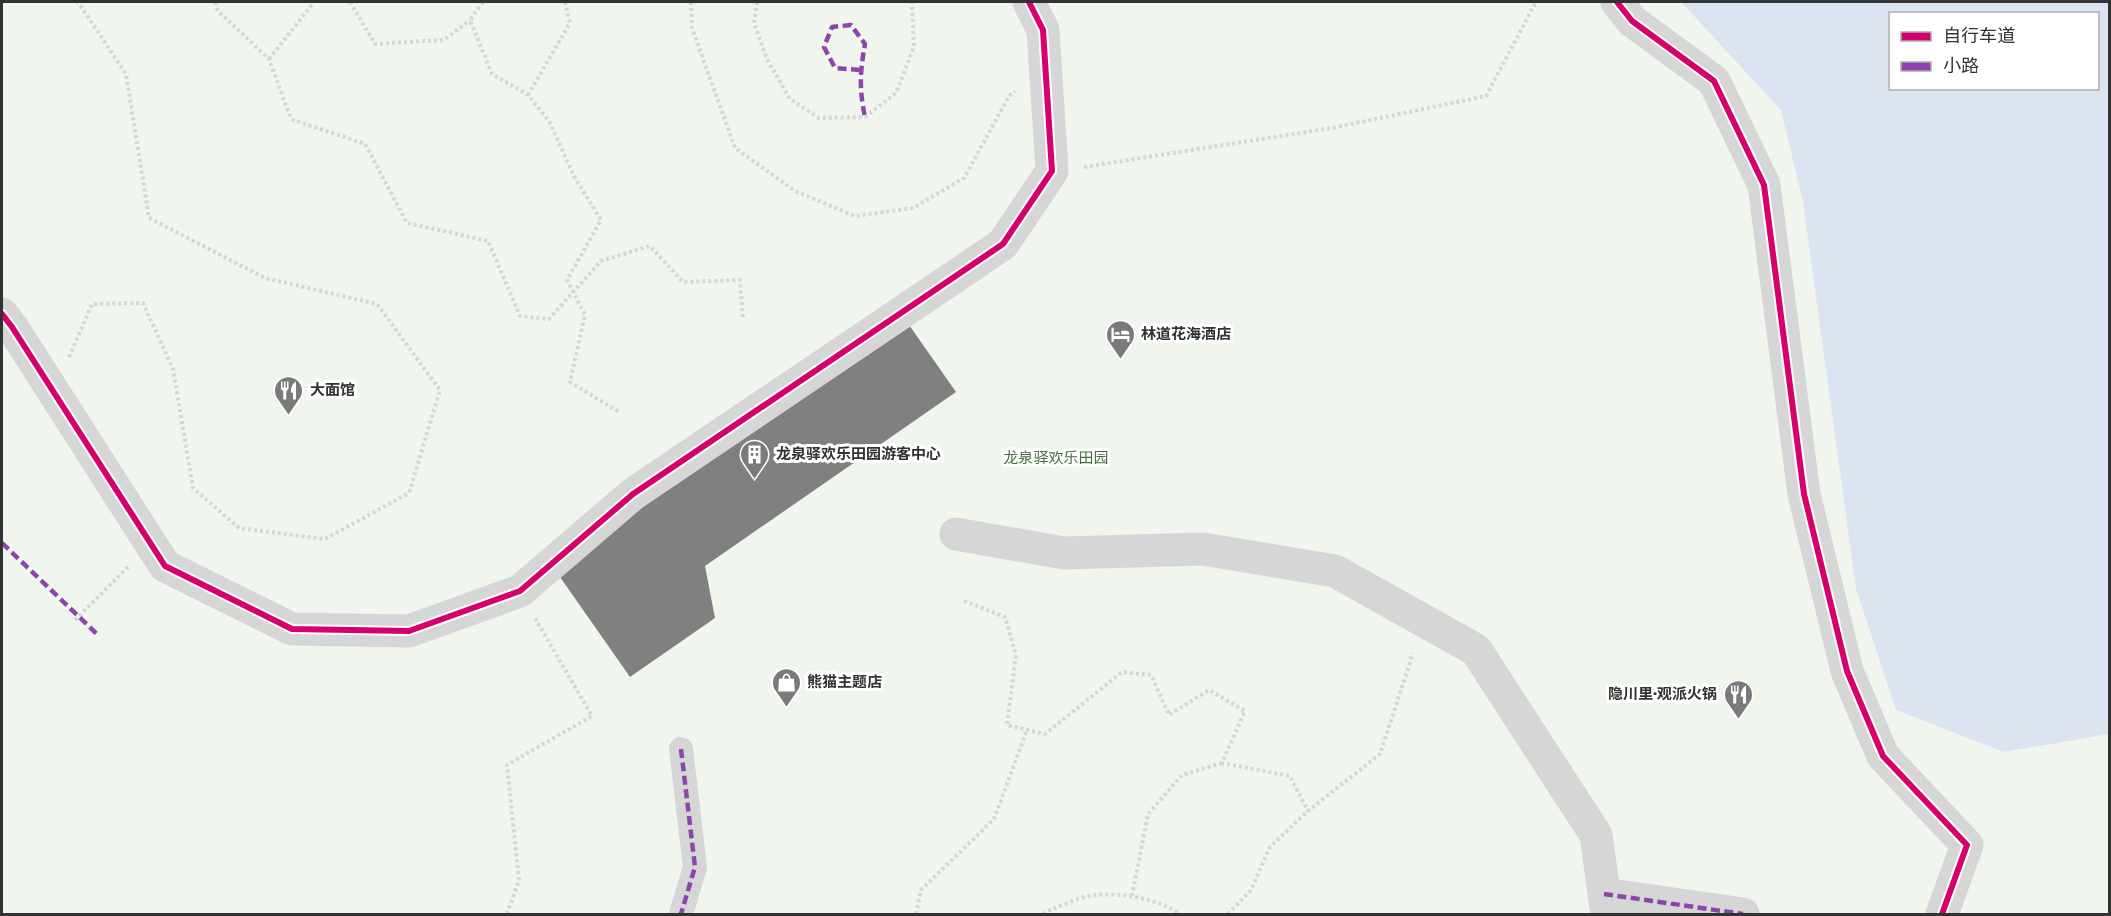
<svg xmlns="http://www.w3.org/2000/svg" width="2111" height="916" viewBox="0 0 2111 916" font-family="'Work Sans','Noto Sans SC',sans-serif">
	<rect width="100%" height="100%" fill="#fff"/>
	<!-- green -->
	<path fill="#f0f6ee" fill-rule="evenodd" d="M2,2H2109V914H2ZM1890,14H2098V88H1890Z"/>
	<!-- water -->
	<path fill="#dce4f2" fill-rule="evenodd" d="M1681,2H2109V734L2004,752L1896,710L1856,589L1803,202L1781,110ZM1890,14H2098V88H1890Z"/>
	<!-- building -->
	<path fill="#808080" d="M907,322L956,392L705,566L715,618L630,677L553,567Z"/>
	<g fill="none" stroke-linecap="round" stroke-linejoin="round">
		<!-- path -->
		<path stroke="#d6d6d6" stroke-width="4" stroke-dasharray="3 3" stroke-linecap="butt" d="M215,2L218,11L269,59L291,119L365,144L407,223L488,241L520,316L549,319L601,261L650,246L683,282L740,280L743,320
			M350,2L375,44L444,40L470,20
			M483,2L470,20L492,74L528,95L549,121L575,178L601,220L567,280L585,315L570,382L619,412
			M691,2L692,28L735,148L795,191L855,216L913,208L964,178L1009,96L1015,91
			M757,2L754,23L767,59L790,99L819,118L865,117L896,93L914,47L912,2
			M269,59L314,2
			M528,95L570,23L565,2
			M1084,167L1332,128L1486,96L1536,2
			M69,357L92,304L143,303L173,369L193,488L239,528L325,539L409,493L440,390L377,304L265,278L149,218L126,74L78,2
			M964,601L1005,617L1016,655L1007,725L1045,734L1122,672L1151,675L1169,715L1209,690L1245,711L1222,763L1290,776L1308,811
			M75,620L128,567
			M1132,896L1148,814L1182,775L1222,763
			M507,914L519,880L507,765L592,716L535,618
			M916,914L921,890L994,819L1027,730
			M1043,914L1048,911C1061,906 1075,899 1088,896C1115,891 1158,898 1180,914
			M1228,914L1251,890L1270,847L1308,811L1380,754L1413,653"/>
		<!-- pedestrian -->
		<path stroke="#d6d6d6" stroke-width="24" d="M681,749L695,867L681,914"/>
		<!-- minor -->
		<path stroke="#d6d6d6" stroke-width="33" d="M1617,2L1632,21L1714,81L1764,185L1804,494L1847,671L1883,756L1967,845L1942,914
			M2,314L12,327L165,566L292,629L409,631L520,591L633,494L1003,244L1052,171L1043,30L1029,2
			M956,534L1064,553L1203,549L1335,571L1476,650L1596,835L1607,914
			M1604,894L1743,914"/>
		<!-- quiet -->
		<path stroke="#8e44ad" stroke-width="4.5" stroke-dasharray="9 4.5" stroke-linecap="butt" d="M860,70L835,68L824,47L832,27L851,25L865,44C860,72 859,89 865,117
			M2,543L98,635
			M681,749L695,867L681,914
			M1604,894L1743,914"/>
		<defs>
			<path id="cycleway" d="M1617,2L1632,21L1714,81L1764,185L1804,494L1847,671L1883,756L1967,845L1942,914
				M2,314L12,327L165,566L292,629L409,631L520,591L633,494L1003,244L1052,171L1043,30L1029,2"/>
		</defs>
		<!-- cycleway casing -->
		<use href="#cycleway" stroke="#fff" stroke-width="10"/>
		<!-- cycleway -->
		<use href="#cycleway" stroke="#d6006c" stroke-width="6"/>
	</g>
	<!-- icons -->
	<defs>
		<symbol id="hotel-pin" viewBox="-11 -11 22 30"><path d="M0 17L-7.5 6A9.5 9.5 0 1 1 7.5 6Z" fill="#7a7a7a" stroke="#fff"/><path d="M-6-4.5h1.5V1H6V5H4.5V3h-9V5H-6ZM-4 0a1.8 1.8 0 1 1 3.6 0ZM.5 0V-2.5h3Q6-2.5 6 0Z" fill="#fff"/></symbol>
		<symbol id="restaurant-pin" viewBox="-11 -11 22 30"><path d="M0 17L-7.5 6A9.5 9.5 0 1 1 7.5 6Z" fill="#7a7a7a" stroke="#fff"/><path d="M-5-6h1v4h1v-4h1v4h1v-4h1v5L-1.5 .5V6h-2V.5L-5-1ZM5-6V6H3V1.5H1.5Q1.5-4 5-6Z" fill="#fff"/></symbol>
		<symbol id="building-pin" viewBox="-11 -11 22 30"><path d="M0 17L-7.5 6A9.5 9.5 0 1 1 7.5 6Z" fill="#7a7a7a" stroke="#fff"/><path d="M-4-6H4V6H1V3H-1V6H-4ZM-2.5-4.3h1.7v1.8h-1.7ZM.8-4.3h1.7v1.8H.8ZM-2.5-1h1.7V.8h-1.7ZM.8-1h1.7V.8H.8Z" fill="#fff"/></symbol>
		<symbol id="shop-pin" viewBox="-11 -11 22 30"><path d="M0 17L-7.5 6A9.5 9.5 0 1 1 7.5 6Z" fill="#7a7a7a" stroke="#fff"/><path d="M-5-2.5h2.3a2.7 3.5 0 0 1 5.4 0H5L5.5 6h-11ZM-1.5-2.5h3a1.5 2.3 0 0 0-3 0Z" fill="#fff"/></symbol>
	</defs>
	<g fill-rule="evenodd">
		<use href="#hotel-pin" x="1104" y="318" width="33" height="45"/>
		<use href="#restaurant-pin" x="272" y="374" width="33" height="45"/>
		<use href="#building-pin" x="738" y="438" width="33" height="45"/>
		<use href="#shop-pin" x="770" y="666" width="33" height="45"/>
		<use href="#restaurant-pin" x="1722" y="678" width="33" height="45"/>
	</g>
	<g text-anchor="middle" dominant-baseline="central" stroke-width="6" stroke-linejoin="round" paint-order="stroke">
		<!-- poi labels -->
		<g font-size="15" font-weight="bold" fill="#323232" stroke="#fff" text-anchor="start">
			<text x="1141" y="334">林道花海酒店</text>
			<text x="310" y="390">大面馆</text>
			<text x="776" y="454">龙泉驿欢乐田园游客中心</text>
			<text x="807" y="682">熊猫主题店</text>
			<text x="1717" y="694" text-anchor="end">隐川里·观派火锅</text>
		</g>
		<!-- park labels -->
		<g font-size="15" fill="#486e3e" stroke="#fff">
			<text x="1056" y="458">龙泉驿欢乐田园</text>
		</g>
	</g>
	<!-- border -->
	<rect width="2111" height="916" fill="none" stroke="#323232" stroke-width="6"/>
	<!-- legend -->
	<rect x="1889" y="12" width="210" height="78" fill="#ffffff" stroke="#adadad" stroke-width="1.5"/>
	<rect x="1901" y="32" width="30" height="9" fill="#d6006c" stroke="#adadad" stroke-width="1.5"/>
	<text x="1943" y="42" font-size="18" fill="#323232">自行车道</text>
	<rect x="1901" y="62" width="30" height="9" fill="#8e44ad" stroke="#adadad" stroke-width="1.5"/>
	<text x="1943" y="72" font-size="18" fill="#323232">小路</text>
</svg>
